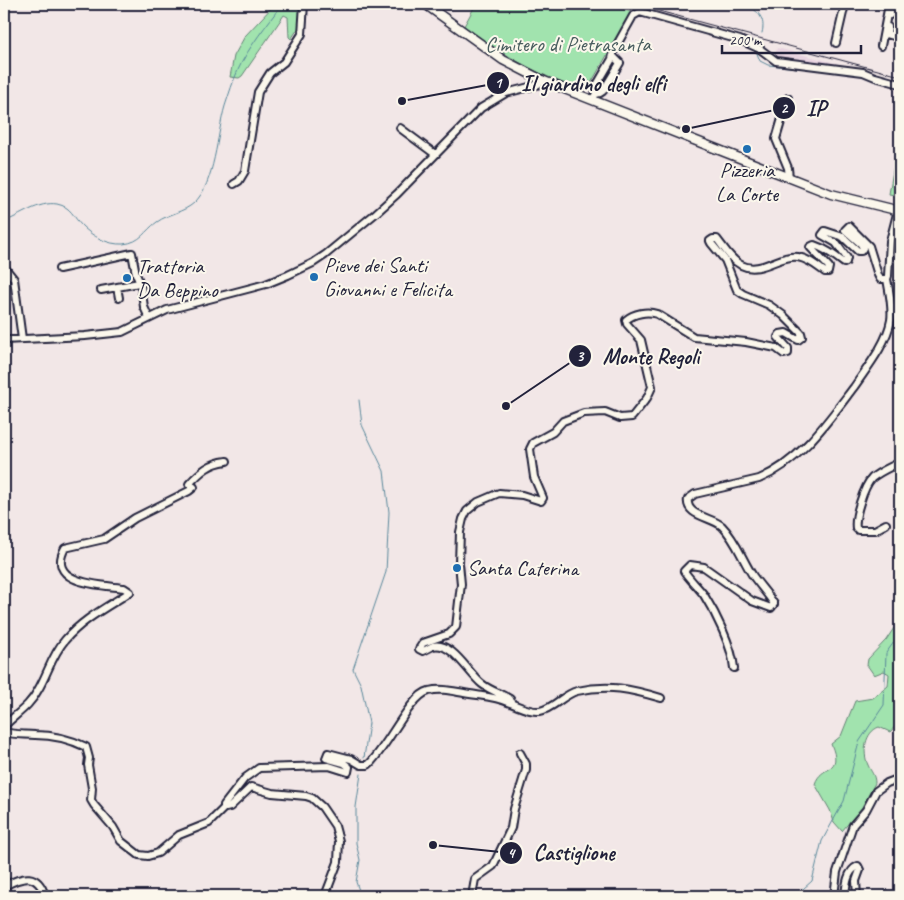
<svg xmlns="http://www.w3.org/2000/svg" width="904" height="900" viewBox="0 0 904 900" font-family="Caveat,sans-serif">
	<rect width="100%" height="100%" fill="#f2e7e7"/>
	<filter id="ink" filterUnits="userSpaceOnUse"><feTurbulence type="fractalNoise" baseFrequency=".02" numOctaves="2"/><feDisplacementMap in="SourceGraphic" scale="10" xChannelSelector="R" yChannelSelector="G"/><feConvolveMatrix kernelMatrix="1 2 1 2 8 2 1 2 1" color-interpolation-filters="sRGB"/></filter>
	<g filter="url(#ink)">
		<!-- built -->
		<path fill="#e8d4e0" d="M777,48L839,64L838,67L775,58Z"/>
		<!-- green -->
		<path fill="#a1e3ae" stroke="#628274" d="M275,4H303L302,23L291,39L289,37L288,17L284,15L242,76L239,78L230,77L234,56L245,36Z
			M476,4H604L632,12L591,83L588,81L583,90C539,77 501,53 464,26Z
			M896,153L900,154V196L889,194Z
			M900,619V721L890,732L879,727C865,732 862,752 868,765C871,772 875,775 875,783L862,807L842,831L834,822L830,810L815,784C821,764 844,774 831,744L841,736L855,701L873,698L888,686L889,674L884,671L874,675L867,665L868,659L886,640Z"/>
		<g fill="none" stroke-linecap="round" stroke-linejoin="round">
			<!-- stream -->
			<path stroke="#58879a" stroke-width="1" d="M747,4C758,12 766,18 762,33
				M756,51L760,61L768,65L831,71
				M4,222C20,216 39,201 57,204C72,207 73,217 82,226C92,236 108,245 123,244C142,242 144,231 157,222C168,214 184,212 194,203C215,184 217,133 225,106C229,94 233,81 238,70C249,46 267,25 282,4
				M359,400L362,425L384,471L389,512L386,572L353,669L361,685L369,723L364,758
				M361,774L356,807V843L360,860L356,882L361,896
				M795,896L812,881L822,841L844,801L859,742L884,705L886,653L900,634"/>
			<defs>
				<path id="minor" d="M890,15L892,8L898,4
					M888,27L887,34L894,36
					M836,43L845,4
					M881,46L889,4
					M596,94L595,88L612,59L614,50L633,16L640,12L740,40L760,49L776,61L863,72L875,77L900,84
					M594,97L596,94L600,93L603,91L620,63L613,56
					M788,98L776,139L788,168L789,178
					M400,128L435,154
					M234,184L239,181L245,171L258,92L270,73L284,62L302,34L304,4
					M6,269L14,279L22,339
					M59,269L132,253L136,274L141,286L144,307L149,318
					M117,287L119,298
					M101,290L139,283
					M4,340L85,336L122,332L167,310L266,284L288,275L313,263L325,255L376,213L397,194L481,108L506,93L537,85L544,81
					M4,372L6,384L4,391
					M886,524L875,530H858L856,528C854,517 864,486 872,478C880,471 891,467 900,462
					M734,668C732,646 716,614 704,595C698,587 690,580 684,571L690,565L704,567L752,601L771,608L774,604C768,594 760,586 753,576C742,559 736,540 722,526C712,517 685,516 688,499L695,494L759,479C800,462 828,421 854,387C867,368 887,343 891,320C893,307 889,291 887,279
					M510,703C519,706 529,712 540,711C553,709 564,694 577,691C609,684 631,689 661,698
					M4,726C16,714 30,706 38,690C48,673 52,655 65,640C83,619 107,607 130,592L124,588C103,585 45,585 65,548L104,539L135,518L189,491L194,487L189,484C201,471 210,463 227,461
					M4,732C15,735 24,734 35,735C53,735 70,739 86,747L89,758L88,765L92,788L91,800L94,805L113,827L121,841L139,855L148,856L158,853L179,835L209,823L224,808
					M4,886C23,876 38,872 45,896
					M325,896L338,862L339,841L335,826L322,807L312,798L306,796L272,793L251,787L230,807L226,808H224V805L245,778L259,768L329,766L348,772L349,767L344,763L326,758L328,753L351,759L361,765H368C386,750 410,695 429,691C441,688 452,691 464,693C480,696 495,696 510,703L511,701L510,699C500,693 491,691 482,684C469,674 452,641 433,646C430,647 426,650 423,651L419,649L423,643L449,634L456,627L461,584L459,563L460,532L463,519L467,511L478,502L499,493L522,495L541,501L543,498L534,477L530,449L533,443L553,432L563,421L584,413L605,412L620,418L632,417L647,398L652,387L641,340L627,324L626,320C634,313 647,311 657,314L694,337L746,342L776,348L784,354L788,353V348L778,337L780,334L786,333L798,340L802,337L801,333L783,315L769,305L743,294L737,290L725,260L711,243L710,241L713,239H717C724,248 731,260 741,265C761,275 779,254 798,257C809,259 817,266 825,272H828L829,267L810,247L814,245C826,249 834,255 844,263L846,262L847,258L836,243L822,235L825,231L843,237L858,251H861L863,248L861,244L845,230L849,226L869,246L878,275L880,279H887L888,276L890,241L898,210
					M472,896L475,879L493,866L511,828L514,809L526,770V764L520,753
					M834,896L837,872L853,825L866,810L876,791L887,783L900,778
					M845,896C846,885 847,871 858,866L860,870L856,881L857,896"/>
				<path id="major" d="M425,4L503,60L544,81L831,194L900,211"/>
			</defs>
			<!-- minor casing -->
			<use href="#minor" stroke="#22223b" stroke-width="10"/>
			<!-- major casing -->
			<use href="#major" stroke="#22223b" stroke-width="11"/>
			<!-- minor -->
			<use href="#minor" stroke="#fbf7ec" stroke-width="6"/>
			<!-- major -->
			<use href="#major" stroke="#fbf7ec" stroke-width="8"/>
			<!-- rail -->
			<path stroke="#22223b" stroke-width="1" d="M633,4L900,76"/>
		</g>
	</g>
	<!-- markers -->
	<g fill="#1f6fb2" stroke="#fbf7ec" stroke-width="2">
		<circle cx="747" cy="149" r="5"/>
		<circle cx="314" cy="277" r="5"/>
		<circle cx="127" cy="278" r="5"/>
		<circle cx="457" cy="568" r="5"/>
	</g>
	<g text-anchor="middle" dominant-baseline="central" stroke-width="4" stroke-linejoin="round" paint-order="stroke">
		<!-- park labels -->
		<g font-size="21" fill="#485c5e" stroke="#fbf7ec">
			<text x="568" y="44">Cimitero di Pietrasanta</text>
		</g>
		<!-- poi labels -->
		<g font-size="21" fill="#22223b" stroke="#fbf7ec" text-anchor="start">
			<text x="747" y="170" text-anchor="middle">Pizzeria<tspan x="747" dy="24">La Corte</tspan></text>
			<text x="324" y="265">Pieve dei Santi<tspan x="324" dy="24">Giovanni e Felicita</tspan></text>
			<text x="137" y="266">Trattoria<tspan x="137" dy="24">Da Beppino</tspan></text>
			<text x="467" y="568">Santa Caterina</text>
		</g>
	</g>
	<!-- callouts -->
	<path fill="none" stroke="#22223b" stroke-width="2" d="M402 101L498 83M686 129L784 108M506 406L580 356M433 845L511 853"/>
	<g fill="#22223b" stroke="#fbf7ec" stroke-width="2">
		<circle cx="402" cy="101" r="5"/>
		<circle cx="686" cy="129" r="5"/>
		<circle cx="506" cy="406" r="5"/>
		<circle cx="433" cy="845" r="5"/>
		<circle cx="498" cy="83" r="12"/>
		<circle cx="784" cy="108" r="12"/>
		<circle cx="580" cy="356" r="12"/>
		<circle cx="511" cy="853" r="12"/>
	</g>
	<g font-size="15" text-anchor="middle" font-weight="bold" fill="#fff">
		<text x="498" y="88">1</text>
		<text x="784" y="113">2</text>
		<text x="580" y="361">3</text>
		<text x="511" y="858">4</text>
	</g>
	<g font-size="22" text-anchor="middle" font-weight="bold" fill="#22223b" stroke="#fbf7ec" stroke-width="4" stroke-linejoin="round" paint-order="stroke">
		<text x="593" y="91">Il giardino degli elfi</text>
		<text x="816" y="116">IP</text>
		<text x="651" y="364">Monte Regoli</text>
		<text x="574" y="860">Castiglione</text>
	</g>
	<!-- margin -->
	<rect width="904" height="900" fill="none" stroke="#fbf7ec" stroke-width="20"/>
	<rect x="10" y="10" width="884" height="880" fill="none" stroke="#22223b" stroke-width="2" filter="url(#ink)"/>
	<!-- scale -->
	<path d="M722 45v8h139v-8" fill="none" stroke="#22223b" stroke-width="2.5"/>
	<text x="729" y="45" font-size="15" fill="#22223b" stroke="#fbf7ec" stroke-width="4" paint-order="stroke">200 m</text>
</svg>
